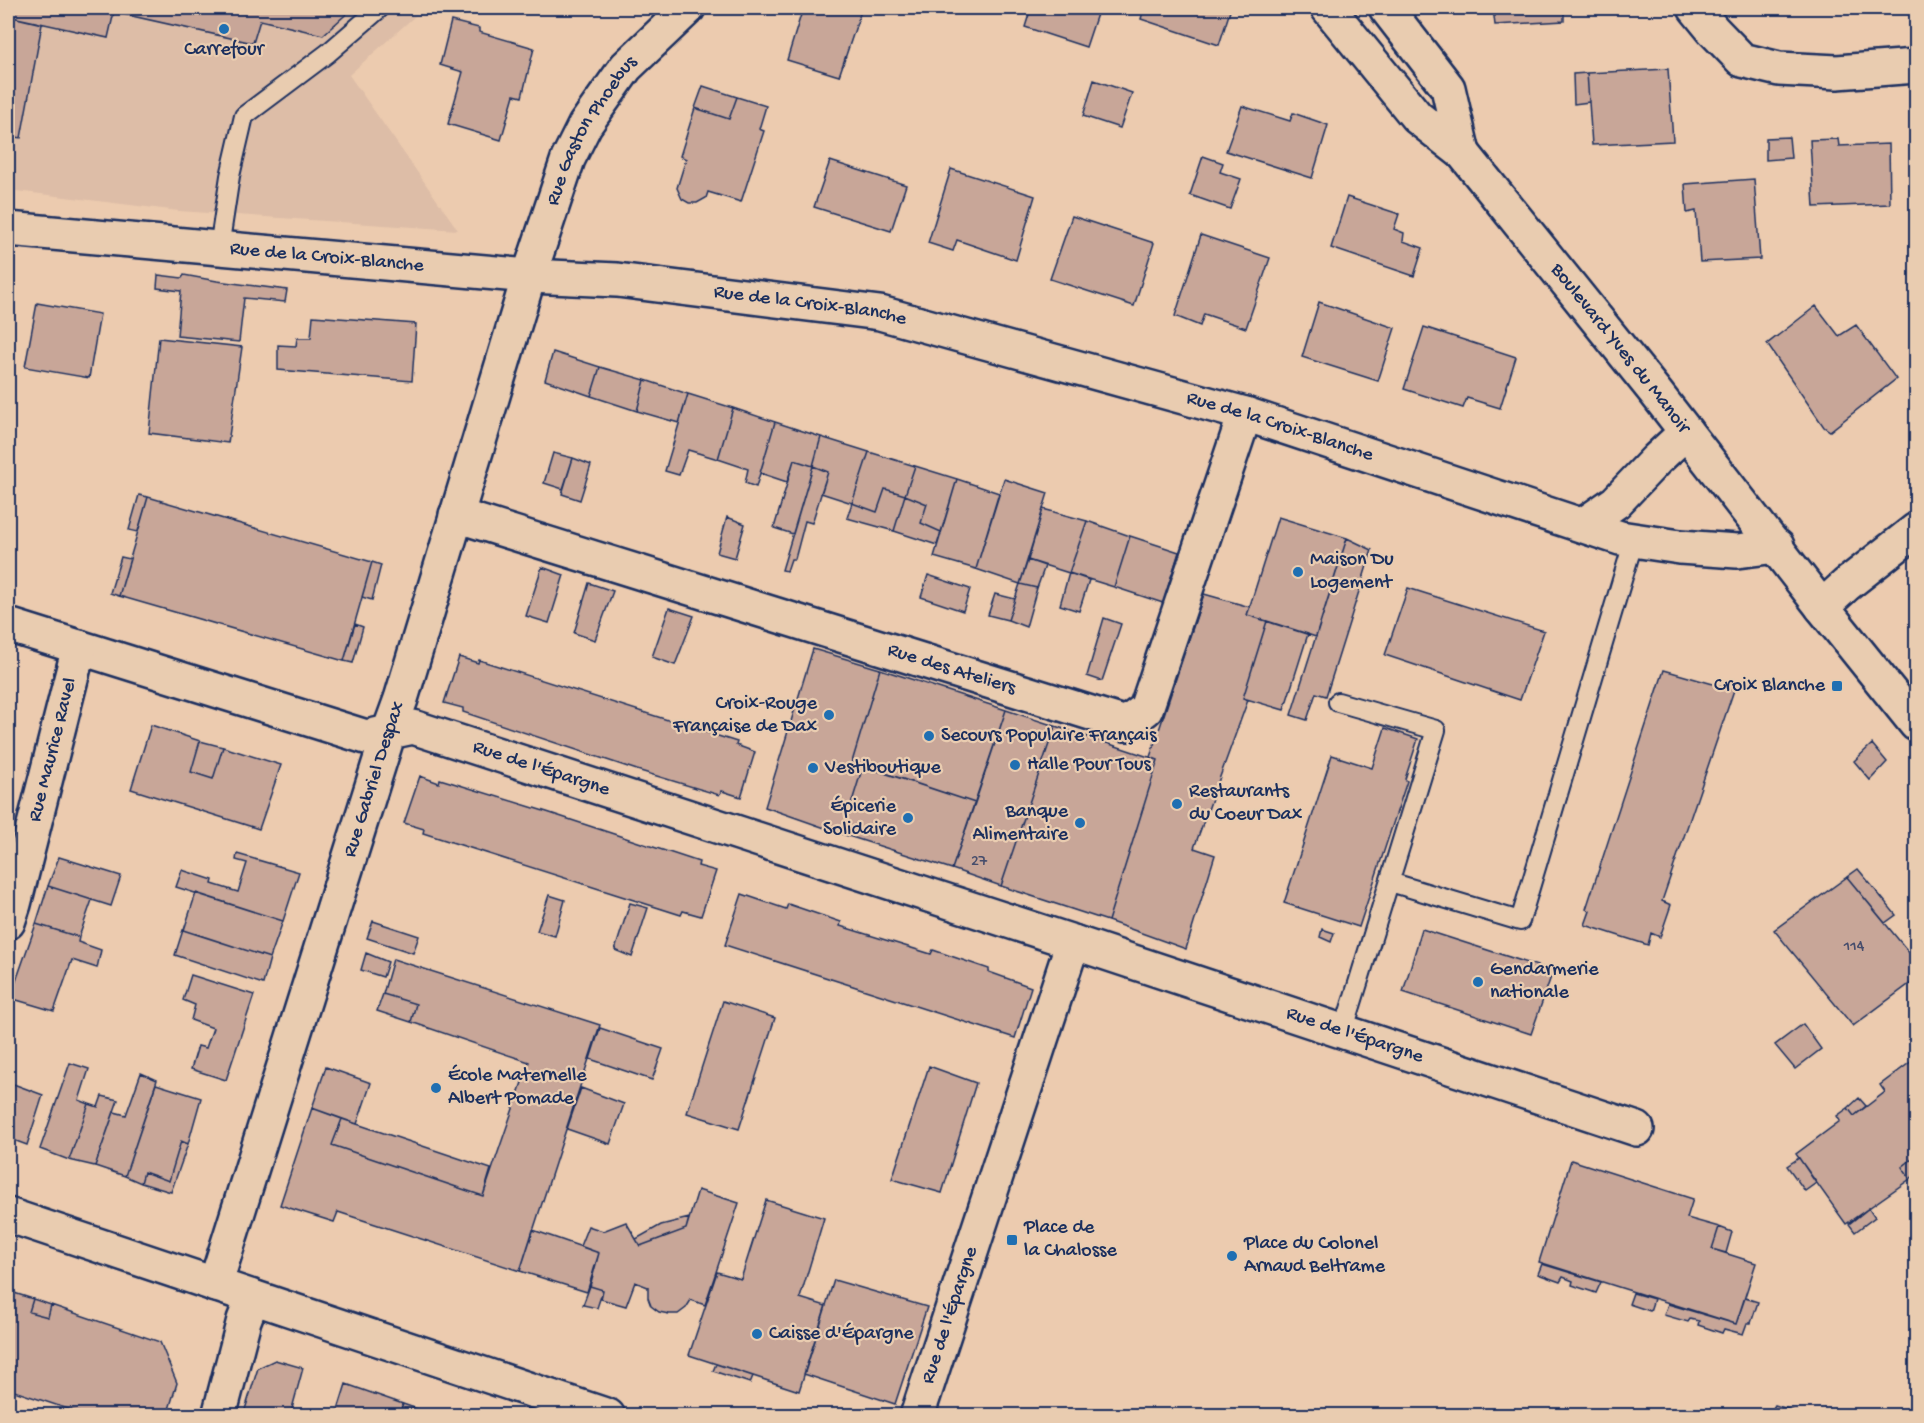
<svg xmlns="http://www.w3.org/2000/svg" width="1924" height="1423" viewBox="0 0 1924 1423" font-family="'Gochi Hand',sans-serif">
	<rect width="100%" height="100%" fill="#eccbaf"/>
	<filter id="ink" filterUnits="userSpaceOnUse"><feTurbulence type="fractalNoise" baseFrequency=".0167" numOctaves="2"/><feDisplacementMap in="SourceGraphic" scale="12" xChannelSelector="R" yChannelSelector="G"/><feConvolveMatrix kernelMatrix="1 2 1 2 8 2 1 2 1" color-interpolation-filters="sRGB"/></filter>
	<g filter="url(#ink)">
		<!-- built -->
		<path fill="#ddbda7" d="M8,8H424L349,75L458,230L179,211L8,190Z"/>
		<!-- building -->
		<path fill="#c8a698" stroke="#1b2f5e" stroke-width="1.5" d="M8,8H353L323,35L260,20L253,43L114,12L108,38L8,16Z
			M803,8H862L839,76L787,60Z
			M1031,8H1099L1086,47L1025,27Z
			M1144,8H1231L1219,45L1141,19Z
			M1493,8H1564V21L1495,25Z
			M8,16L42,24L21,138L8,136Z
			M451,21L479,28V32L534,48L522,97L514,95L501,140L448,124L463,72L440,65Z
			M1668,69L1673,141L1592,145L1587,73Z
			M1587,73L1589,102L1574,104L1573,74Z
			M1094,80L1132,93L1120,128L1083,116Z
			M703,86L737,97L729,119L695,108Z
			M737,97L766,106L759,129L764,131L741,202L708,192L706,198L697,203H689L682,199L677,188L686,159L680,156L695,108L729,119Z
			M1242,106L1290,121L1293,113L1328,125L1312,178L1226,151Z
			M1789,137L1791,158L1766,160V138Z
			M1838,139L1839,146L1889,144L1890,204L1814,207L1810,140Z
			M1203,156L1223,163L1220,172L1241,179L1230,209L1190,195Z
			M830,161L906,185L891,231L814,207Z
			M951,169L1035,196L1016,260L957,240L953,251L928,243Z
			M1754,179L1760,259L1700,262L1696,211L1687,213L1685,184Z
			M1347,197L1399,214L1394,229L1404,233L1403,241L1423,248L1414,276L1331,248Z
			M1072,216L1154,243L1134,306L1050,279Z
			M1201,235L1270,258L1246,328L1204,314L1200,326L1175,316Z
			M158,275L182,278L184,275L217,281L287,290L285,302L244,298L239,342L177,336L181,291L157,288Z
			M1319,302L1395,328L1378,381L1302,357Z
			M37,303L100,314L89,378L25,367Z
			M1816,306L1839,336L1856,325L1896,379L1830,431L1824,427L1767,344Z
			M313,316L416,324L412,381L278,370V345L296,346L297,338H311Z
			M1424,327L1516,357L1500,408L1467,398L1463,408L1404,389Z
			M159,338L242,347L228,443L149,433Z
			M553,352L600,367L591,396L545,380Z
			M600,367L645,380L637,411L591,396Z
			M645,380L688,394L679,423L637,411Z
			M688,394L733,408L718,459L688,450L679,475L665,471Z
			M733,408L775,422L756,487L745,483L748,469L718,459Z
			M775,422L821,437L813,466L794,460L787,482L760,473Z
			M821,437L869,452L852,503L821,493L828,472L813,466Z
			M869,452L915,466L905,495L885,489L877,512L852,503Z
			M553,453L573,458L563,489L544,483Z
			M573,458L591,465L580,500L562,494Z
			M794,460L813,466L793,534L774,528Z
			M813,466L828,472L812,523L805,521L795,559H791L787,571L782,570Z
			M915,466L957,479L941,532L921,523L927,504L905,495Z
			M957,479L999,493L976,569L934,557Z
			M1004,479L1048,493L1020,584L976,569Z
			M885,489L905,495L894,531L847,518L852,503L877,512Z
			M139,495L148,497L138,532L129,530Z
			M905,495L927,504L921,523L941,532L937,545L894,531Z
			M148,497L372,562L344,661L119,596Z
			M1043,509L1087,521L1069,573L1028,560Z
			M727,517L745,524L735,558L717,553Z
			M1278,517L1347,538L1316,637L1247,615Z
			M1087,521L1130,536L1114,587L1069,573Z
			M1130,536L1179,552L1163,603L1114,587Z
			M1347,538L1372,550L1326,696L1316,693L1307,720L1291,715Z
			M121,557L130,559L119,596L110,593Z
			M1028,560L1045,566L1037,588L1020,584Z
			M372,562L381,565L372,600L362,597Z
			M542,567L564,575L549,623L526,616Z
			M1069,573L1089,580L1079,611L1060,605Z
			M928,575L970,589L963,611L921,597Z
			M589,583L613,591L595,640L574,633Z
			M1020,584L1037,588L1026,627L1008,620Z
			M1408,588L1544,631L1520,700L1385,655Z
			M995,594L1015,599L1008,620L988,615Z
			M1204,594L1250,607L1247,615L1267,621L1243,698L1248,700L1194,848L1215,855L1186,949L1108,921L1158,760L1150,757Z
			M669,608L694,616L675,665L652,657Z
			M1104,618L1121,624L1102,681L1087,676Z
			M1267,621L1308,634L1284,710L1243,698Z
			M355,624L363,627L353,663L344,661Z
			M813,649L880,669L852,762L863,766L842,834L765,807Z
			M459,657L478,663L479,660L737,742L736,745L755,752L741,797L722,791L719,795L637,770L463,712V708L444,703Z
			M880,669L1006,710L975,803L852,762Z
			M1664,670L1734,690L1662,901L1671,905L1660,937L1651,933L1648,945L1585,925L1590,911L1586,909Z
			M1006,710L1055,726L1001,886L952,869Z
			M151,725L200,741L191,772L213,779L223,747L281,765L259,829L131,789Z
			M1055,726L1158,760L1108,921L1001,886Z
			M1385,728L1418,739L1405,779L1407,781L1359,927L1284,903L1332,755L1372,768Z
			M200,741L223,747L213,779L191,772Z
			M1872,744L1887,762L1870,780L1854,761Z
			M863,766L975,803L952,869L842,834Z
			M420,776L439,783L440,779L547,812L699,862L698,866L716,871L701,916L683,911L681,915L423,833L424,829L404,823Z
			M237,854L299,872L283,921L176,887L182,870L213,880L212,884L238,892L247,863L236,860Z
			M59,857L121,876L111,906L48,886Z
			M1858,869L1896,915L1885,923L1847,877Z
			M1847,877L1916,961V979L1853,1026L1774,930Z
			M48,886L92,900L79,937L36,924Z
			M196,893L283,921L270,958L184,930Z
			M742,894L786,909L788,904L841,922L840,926L931,954L933,950L989,969V972L1031,987L1015,1038L725,945Z
			M549,895L565,900L555,936L537,931Z
			M630,903L648,908L632,957L615,950Z
			M373,921L419,936L413,953L367,938Z
			M36,924L79,937L78,942L101,950L97,968L72,960L54,1011L10,998Z
			M1322,929L1334,933L1331,942L1320,937Z
			M1422,929L1553,971L1531,1034L1403,992Z
			M183,930L270,958L263,984L175,955Z
			M366,953L388,962L383,977L361,970Z
			M393,959L600,1025L520,1271L338,1212L334,1222L280,1205L312,1108L342,1119L332,1145L483,1196L529,1062L411,1022L416,1004L383,994Z
			M191,975L254,995L226,1080L191,1069L198,1046L206,1048L213,1028L191,1020L195,1005L183,1000Z
			M383,994L416,1004L411,1022L377,1011Z
			M723,1001L775,1018L739,1129L687,1113Z
			M1803,1024L1821,1049L1795,1069L1775,1045Z
			M600,1028L663,1049L652,1080L590,1059Z
			M1916,1058V1156L1902,1167L1910,1179L1846,1224L1796,1154L1840,1121L1837,1116L1848,1108L1854,1116L1885,1092L1880,1085Z
			M70,1063L89,1069L79,1100L89,1104L69,1160L40,1149Z
			M929,1066L976,1083L942,1193L892,1179Z
			M326,1067L371,1083L357,1124L312,1108Z
			M141,1073L157,1080L125,1176L95,1166L114,1112L126,1115Z
			M8,1082L43,1095L27,1145L8,1138Z
			M156,1084L201,1098L188,1144L181,1141L169,1181L144,1172L141,1183L125,1176Z
			M581,1088L624,1104L610,1144L567,1129Z
			M102,1096L118,1100L95,1166L69,1160L89,1104L98,1107Z
			M1859,1098L1866,1106L1854,1116L1848,1108Z
			M342,1119L491,1169L483,1196L332,1145Z
			M181,1141L188,1144L171,1192L141,1183L144,1172L169,1181Z
			M1916,1156V1174L1910,1179L1902,1167Z
			M1799,1158L1816,1183L1805,1191L1787,1166Z
			M1571,1160L1693,1199L1687,1218L1719,1227L1712,1249L1756,1263L1736,1324L1539,1262Z
			M698,1190L739,1203L705,1305L691,1300L686,1308L678,1314H669L659,1312L651,1306L648,1298V1287L635,1282L626,1306L601,1299L603,1290L590,1286L599,1253L580,1246L588,1226L603,1231L626,1222L640,1246L686,1229Z
			M766,1200L824,1218L800,1298L826,1306L799,1391L689,1355L717,1272L741,1279Z
			M1869,1208L1875,1217L1855,1232L1849,1224Z
			M689,1218L686,1229L640,1246L636,1239L661,1225Z
			M1719,1227L1732,1232L1726,1253L1712,1249Z
			M533,1230L599,1253L587,1292L520,1271Z
			M1542,1264L1601,1282L1596,1293L1572,1285L1573,1281L1563,1277L1560,1282L1538,1274Z
			M834,1280L927,1307L895,1404L804,1374Z
			M590,1286L603,1290L597,1308L583,1305Z
			M8,1291L33,1299L29,1312L48,1317L51,1305L160,1342L177,1383L167,1416H89L8,1389Z
			M1633,1293L1654,1299L1650,1311L1629,1304Z
			M1745,1298L1758,1302L1751,1323H1747L1743,1334L1724,1329L1722,1333L1698,1325L1699,1321L1690,1319L1688,1322L1664,1315L1668,1304L1736,1324Z
			M33,1299L51,1305L48,1317L29,1312Z
			M275,1360L303,1368L290,1416H243L258,1368Z
			M716,1364L753,1376L750,1383L713,1371Z
			M346,1384L403,1404L399,1416H336Z
			M403,1404L437,1416H399Z
			M1775,1405L1794,1411L1806,1416H1768Z"/>
		<g fill="none" stroke-linecap="round" stroke-linejoin="round">
			<defs>
				<path id="service" d="M219,248L230,176L244,116L328,53L380,8
					M1338,702L1436,730L1343,1032
					M1390,882L1520,921L1634,540"/>
				<g id="minor">
					<path d="M1695,8L1713,30L1742,60L1779,69L1837,72L1916,66"/>
					<path id="s1" d="M8,229L529,276L617,280L880,313L1245,414L1620,538L1680,547L1737,551L1777,546"/>
					<path id="s2" d="M456,515L1126,724L1146,709L1245,414"/>
					<path d="M1583,525L1616,502L1656,460L1686,432"/>
					<path d="M1822,607L1846,585L1916,530"/>
					<path id="s3" d="M8,625L366,737L413,727L1073,942L1637,1129"/>
					<path id="s4" d="M8,922L14,904L79,647"/>
					<path id="s5" d="M215,1285L389,732L401,699L529,276L568,159L585,125L626,67L688,8"/>
					<path d="M219,1416L244,1320L253,1297"/>
					<path id="s6" d="M917,1416L1073,942"/>
				</g>
				<g id="secondary">
					<path id="s7" d="M1328,8L1417,117L1463,153L1656,393L1822,607L1916,724"/>
					<path d="M1386,8L1448,88L1463,153"/>
					<path d="M8,1215L608,1416"/>
				</g>
			</defs>
			<!-- service casing -->
			<use href="#service" stroke="#1b2f5e" stroke-width="22"/>
			<!-- minor casing -->
			<use href="#minor" stroke="#1b2f5e" stroke-width="38"/>
			<!-- secondary casing -->
			<use href="#secondary" stroke="#1b2f5e" stroke-width="38"/>
			<!-- service -->
			<use href="#service" stroke="#e9ccb0" stroke-width="18"/>
			<!-- minor -->
			<use href="#minor" stroke="#e9ccb0" stroke-width="33"/>
			<!-- secondary -->
			<use href="#secondary" stroke="#e9ccb0" stroke-width="33"/>
		</g>
	</g>
	<!-- markers -->
	<g fill="#1f6fb2" stroke="#e9ccb0" stroke-width="2">
		<circle cx="224" cy="29" r="6"/>
		<circle cx="1298" cy="572" r="6"/>
		<rect x="1831" y="680" width="12" height="12" rx="3"/>
		<circle cx="829" cy="715" r="6"/>
		<circle cx="929" cy="736" r="6"/>
		<circle cx="1015" cy="765" r="6"/>
		<circle cx="813" cy="768" r="6"/>
		<circle cx="1177" cy="804" r="6"/>
		<circle cx="908" cy="818" r="6"/>
		<circle cx="1080" cy="823" r="6"/>
		<circle cx="1478" cy="982" r="6"/>
		<circle cx="436" cy="1088" r="6"/>
		<rect x="1006" y="1234" width="12" height="12" rx="3"/>
		<circle cx="1232" cy="1256" r="6"/>
		<circle cx="757" cy="1334" r="6"/>
	</g>
	<g text-anchor="middle" dominant-baseline="central" stroke-width="4.5" stroke-linejoin="round" paint-order="stroke">
		<!-- number labels -->
		<g font-size="16" fill="#464d6c">
			<text x="979" y="862">27</text>
			<text x="1854" y="947">114</text>
		</g>
		<!-- poi labels -->
		<g font-size="20" fill="#1b2f5e" stroke="#e9ccb0" text-anchor="start">
			<text x="224" y="50" text-anchor="middle">Carrefour</text>
			<text x="1310" y="560">Maison Du<tspan x="1310" dy="23">Logement</tspan></text>
			<text x="1825" y="686" text-anchor="end">Croix Blanche</text>
			<text x="817" y="704" text-anchor="end">Croix-Rouge<tspan x="817" dy="23">Française de Dax</tspan></text>
			<text x="941" y="736">Secours Populaire Français</text>
			<text x="1027" y="765">Halle Pour Tous</text>
			<text x="825" y="768">Vestiboutique</text>
			<text x="1189" y="792">Restaurants<tspan x="1189" dy="23">du Coeur Dax</tspan></text>
			<text x="896" y="807" text-anchor="end">Épicerie<tspan x="896" dy="23">Solidaire</tspan></text>
			<text x="1068" y="812" text-anchor="end">Banque<tspan x="1068" dy="23">Alimentaire</tspan></text>
			<text x="1490" y="970">Gendarmerie<tspan x="1490" dy="23">nationale</tspan></text>
			<text x="448" y="1076">École Maternelle<tspan x="448" dy="23">Albert Pomade</tspan></text>
			<text x="1024" y="1228">Place de<tspan x="1024" dy="23">la Chalosse</tspan></text>
			<text x="1244" y="1244">Place du Colonel<tspan x="1244" dy="23">Arnaud Beltrame</tspan></text>
			<text x="769" y="1334">Caisse d'Épargne</text>
		</g>
		<!-- street labels -->
		<g font-size="20" fill="#1b2f5e" stroke="#e9ccb0">
			<text stroke="none"><textPath href="#s5" startOffset="1216">Rue Gaston Phoebus</textPath></text>
			<text stroke="none"><textPath href="#s1" startOffset="320">Rue de la Croix-Blanche</textPath></text>
			<text stroke="none"><textPath href="#s1" startOffset="806">Rue de la Croix-Blanche</textPath></text>
			<text stroke="none"><textPath href="#s7" startOffset="450">Boulevard Yves du Manoir</textPath></text>
			<text stroke="none"><textPath href="#s1" startOffset="1292">Rue de la Croix-Blanche</textPath></text>
			<text stroke="none"><textPath href="#s2" startOffset="519">Rue des Ateliers</textPath></text>
			<text stroke="none"><textPath href="#s4" startOffset="178">Rue Maurice Ravel</textPath></text>
			<text stroke="none"><textPath href="#s3" startOffset="558">Rue de l'Épargne</textPath></text>
			<text stroke="none"><textPath href="#s5" startOffset="530">Rue Gabriel Despax</textPath></text>
			<text stroke="none"><textPath href="#s3" startOffset="1414">Rue de l'Épargne</textPath></text>
			<text stroke="none"><textPath href="#s6" startOffset="106">Rue de l'Épargne</textPath></text>
		</g>
	</g>
	<!-- margin -->
	<rect width="1924" height="1423" fill="none" stroke="#e9ccb0" stroke-width="30"/>
	<rect x="15" y="15" width="1894" height="1393" fill="none" stroke="#1b2f5e" stroke-width="2" filter="url(#ink)"/>
</svg>
